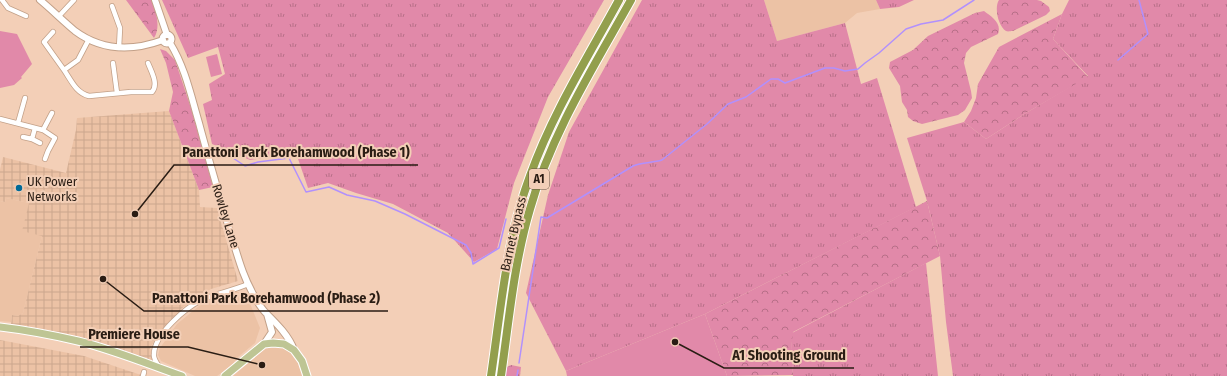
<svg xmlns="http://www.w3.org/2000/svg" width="1227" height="376" viewBox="0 0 1227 376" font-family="'Fira Sans Condensed',sans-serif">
	<defs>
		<pattern id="industrial-grid" width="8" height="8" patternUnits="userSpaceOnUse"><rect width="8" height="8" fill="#ecc2a5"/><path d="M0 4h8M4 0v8" fill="none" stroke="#cba68d"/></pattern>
		<pattern id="grass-tufts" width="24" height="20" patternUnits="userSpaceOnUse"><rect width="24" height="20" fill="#e189a9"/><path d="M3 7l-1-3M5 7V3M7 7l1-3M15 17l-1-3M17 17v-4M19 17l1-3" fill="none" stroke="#b76f88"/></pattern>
		<pattern id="forest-crowns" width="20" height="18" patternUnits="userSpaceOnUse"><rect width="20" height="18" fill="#e189a9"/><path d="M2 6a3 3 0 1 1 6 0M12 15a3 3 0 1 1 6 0" fill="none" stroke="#b76f88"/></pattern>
	</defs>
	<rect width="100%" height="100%" fill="#f3cfb7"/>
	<!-- built -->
	<path fill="#ecc2a5" d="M764,0H876L880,9L857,13L845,23L777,41Z
		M6,198L29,203L42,236L23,313L18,316L12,315L11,322L0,321V201L5,202Z
		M236,291L247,296L260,328L255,343L238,357L232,365L217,376H195L161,361L158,355L160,348L177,324L199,306L211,300Z
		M273,347H280L288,350L294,355L297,360L302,376H233L265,349Z"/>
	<!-- industrial -->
	<path fill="url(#industrial-grid)" d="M169,111L199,190L200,207L217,208L238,281L211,289L182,308L161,331L150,348L153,361L118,350L46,331L11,324L12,315L18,316L23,313L42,236L22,231L29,203L6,198L5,202L0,201V170L3,157L66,173L76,130L77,118Z
		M0,340L84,356L144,376H0Z"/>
	<!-- grass -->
	<path fill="url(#grass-tufts)" d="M162,0H604L548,97L514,183L497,249L474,262L448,233L393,204L356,193L328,183L308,188L296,153L250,160L212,144L203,104L212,100L209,84L225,74L218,47L188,58Z
		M642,0H764L777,41L845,23L861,84L877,78L916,207L705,314L566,371L526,293L548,195L569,132Z
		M876,0H914L899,7L880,9Z
		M1069,0H1227V376H953L946,322L940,256L927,201L907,138L964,122L986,139L1026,113L1088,76L1053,39L1062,14Z
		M926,263L938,376H793L791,350L792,333Z
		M511,365L521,367L520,376H504L505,368Z"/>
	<!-- forest -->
	<path fill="url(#forest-crowns)" d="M126,0H152C156,12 161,27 154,38Z
		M999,0H1037L1041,1L1049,7L1050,11L1046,15L1013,31C1010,31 1008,32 1006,31C998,26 994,7 999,0Z
		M984,11C992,17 1002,23 998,34L971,47L966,53L964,63L971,91L972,98L965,110L958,115L922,124L913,121L908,117L907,110L902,102L900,86L889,68L890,62L913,50L928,36L975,13Z
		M1062,14L1053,39L1088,77L1026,113L986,139L964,122L971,111L976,98L978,84L999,47Z
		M160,49L166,51L175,60L191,108L213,187L199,190L169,111L173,92L166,63Z
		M927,201L940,256L793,332L791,350L793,375L727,376L705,314Z"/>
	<!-- park -->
	<path fill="#e189a9" d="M0,31L17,34L32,64L21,77L22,78L14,85L0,88Z
		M217,54L222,74L211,77L206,57Z
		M705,314L727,376H567L566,371Z"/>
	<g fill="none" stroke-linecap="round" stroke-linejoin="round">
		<!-- stream -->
		<path stroke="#b190fd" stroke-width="1.5" d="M1118,60L1148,34L1139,0
			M224,152L245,166L258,162L289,158L306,192L329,187L347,195L375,201L405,214L466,245L471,253L473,264L499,248L506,219
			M519,363L541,217L547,218L633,166C642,162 652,163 662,160L707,124L728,104L746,97L771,79H778L785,83L825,68H834L845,71L858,69L865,63L879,53L906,29L921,24L943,20L974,0
			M517,376L518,370"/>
		<defs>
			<path id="street" d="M2,0L8,8L26,16
				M112,6L120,28L119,48
				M59,16L74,0
				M53,32L44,42L64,70
				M89,39L78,60L64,70C71,80 76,93 89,96L131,92H152C159,84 151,71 148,63
				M113,63L117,93
				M0,119L43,130L55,138L48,151L45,159
				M18,123L25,98
				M43,130L52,113
				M23,137L32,139L35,128
				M32,139L40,143
				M160,368C157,363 153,359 154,354C154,335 186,307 202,300C216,293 233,291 248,284
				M143,376L144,372"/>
			<path id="secondary" d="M40,0C52,10 63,21 75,31C102,51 133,51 163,40
				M155,0L167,35
				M162.5 39a4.5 4.5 0 1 1 9 0a4.5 4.5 0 1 1-9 0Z
				M170,43C185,67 191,96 199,123C208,157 218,191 228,225C233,240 237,256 243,272C247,283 258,306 267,314C277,324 289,336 294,350
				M264,344L272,332L267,314"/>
			<path id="primary" d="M0,327C26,330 52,335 78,341C114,350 148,364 182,376
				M225,376L264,344L273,343L284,344L294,350L302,361L307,376"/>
			<path id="highway" d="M491,376C501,309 506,240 530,176C552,114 588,57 619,0
				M501,376C509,320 514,263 530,209C551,134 593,68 631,0"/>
		</defs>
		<!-- street casing -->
		<use href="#street" stroke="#c2a088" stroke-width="6"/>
		<!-- secondary casing -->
		<use href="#secondary" stroke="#c2a088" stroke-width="8"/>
		<!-- primary casing -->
		<use href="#primary" stroke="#fff" stroke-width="9"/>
		<!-- highway casing -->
		<use href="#highway" stroke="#fff" stroke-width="10"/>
		<!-- street -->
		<use href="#street" stroke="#fff" stroke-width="4.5"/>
		<!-- secondary -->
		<use href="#secondary" stroke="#fff" stroke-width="6"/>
		<!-- primary -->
		<use href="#primary" stroke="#bec594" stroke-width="7"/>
		<!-- highway -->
		<use href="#highway" stroke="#939f4d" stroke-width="8"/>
	</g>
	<!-- markers -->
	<circle fill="#006a97" stroke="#f3cfb7" stroke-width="1.5" cx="19" cy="188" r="4"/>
	<g text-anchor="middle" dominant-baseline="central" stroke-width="4" stroke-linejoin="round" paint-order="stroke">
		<!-- shield labels -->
		<rect fill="#f3cfb7" stroke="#665245" stroke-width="1" x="529" y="169" width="20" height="20" rx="3"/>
		<g font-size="12" font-weight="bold" fill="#2a1d14">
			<text x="539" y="179">A1</text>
		</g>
		<!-- poi labels -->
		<g font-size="13" fill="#2a1d14" stroke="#f3cfb7" text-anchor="start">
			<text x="27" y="181">UK Power<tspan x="27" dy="15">Networks</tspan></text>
		</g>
		<!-- street labels -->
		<g font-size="13" fill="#2a1d14" stroke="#f3cfb7">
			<text transform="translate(226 216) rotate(73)">Rowley Lane</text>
			<text transform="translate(513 234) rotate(-77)">Barnet Bypass</text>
		</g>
	</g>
	<!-- callouts -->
	<path fill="none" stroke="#2a1d14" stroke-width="1.5" d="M135 214L174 165H418M103 279L144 311H388M262 365L188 347H80M675 342L724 368H854"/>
	<g fill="#2a1d14" stroke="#f3cfb7" stroke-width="1.5">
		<circle cx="135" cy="214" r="4"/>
		<circle cx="103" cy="279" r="4"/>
		<circle cx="262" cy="365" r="4"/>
		<circle cx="675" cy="342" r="4"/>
	</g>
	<g font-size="14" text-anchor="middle" font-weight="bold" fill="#2a1d14" stroke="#f3cfb7" stroke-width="4" stroke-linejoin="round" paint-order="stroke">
		<text x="296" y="157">Panattoni Park Borehamwood (Phase 1)</text>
		<text x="266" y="303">Panattoni Park Borehamwood (Phase 2)</text>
		<text x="134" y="339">Premiere House</text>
		<text x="789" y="360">A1 Shooting Ground</text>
	</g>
</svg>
